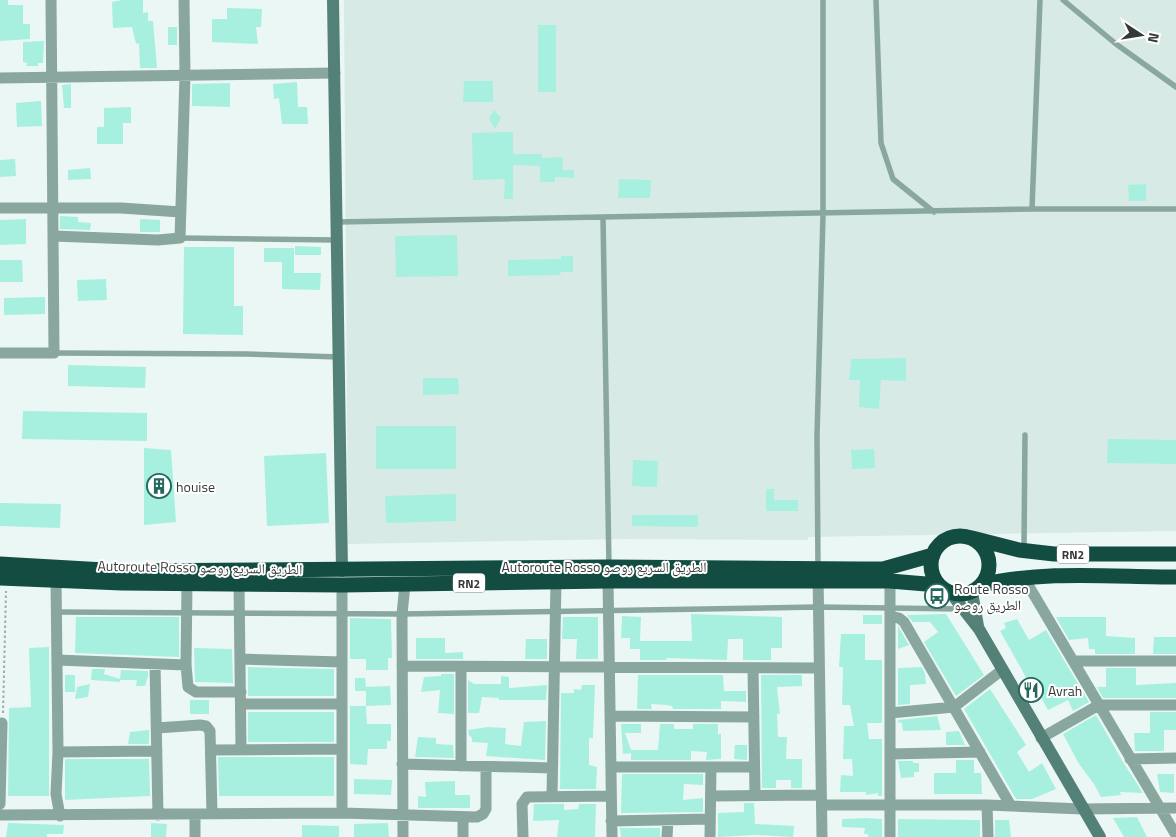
<svg xmlns="http://www.w3.org/2000/svg" width="1176" height="837" viewBox="0 0 1176 837" font-family="'Titillium Web','Noto Naskh Arabic',sans-serif">
	<rect width="100%" height="100%" fill="#ebf7f4"/>
	<!-- built -->
	<path fill="#d7eae5" d="M344,0H1176V531L808,537V540L625,539L348,544Z"/>
	<!-- building -->
	<path fill="#a7f0df" d="M0,0H8V5H23V24H30V39L0,41Z
		M122,0H143V13L148,12V21H153L157,68H140L139,43L136,44L132,27L113,28L112,2Z
		M227,8L262,9L261,27H256L258,44L212,42V19H227Z
		M538,25H556V92H538Z
		M168,27H177V45H168Z
		M44,41L43,63H38V66H26L27,63L23,62V42Z
		M464,81H493V102H463Z
		M297,82L298,107H307L308,124H282L279,98L274,99L273,84Z
		M230,83V107L192,106V84Z
		M71,84V108H64L62,85Z
		M41,101L42,126L17,127L16,103Z
		M131,107V123H123V144H97V127H104V108Z
		M494,110L501,118L495,129L489,118Z
		M513,132V154H542V158L562,157L563,170H574V178L555,177V182H540V166L513,165V199H504L505,179L473,180L472,133Z
		M15,159L16,176L0,177V160Z
		M90,168L91,179L68,180V170Z
		M619,179L651,180L650,198H618Z
		M1146,184V201H1129L1128,185Z
		M60,216L78,217V222L91,223L90,230L60,229Z
		M26,219V244L0,245V220Z
		M140,219L160,220V232H140Z
		M457,235L458,276L396,277L395,236Z
		M295,246L321,247V255H295Z
		M184,247H234V306H243V335L183,334Z
		M264,248H294V273H321L320,290L282,289V262H264Z
		M561,256H573V272H560L561,275L508,276V260L561,259Z
		M0,260H22L23,282H0Z
		M106,279L107,300L78,301L77,280Z
		M45,297V314L4,315V298Z
		M906,358V381L881,380L879,409L859,407L860,380H849L851,359Z
		M68,365L146,367L145,388L68,386Z
		M423,378H458L459,394L423,395Z
		M23,411L147,413V441L22,439Z
		M376,426H456V469H376Z
		M1108,439L1176,440V464L1107,463Z
		M144,448L171,450L176,522L144,525Z
		M874,449L875,468L852,469L851,450Z
		M326,453L329,523L267,526L264,456Z
		M633,460L658,461L657,487L632,486Z
		M766,489H774V500H798V511H766Z
		M456,494V521L386,523L385,496Z
		M0,503L61,504L60,528L0,526Z
		M632,515H698V527L632,526Z
		M691,614L782,617V648H771V660H743V639H728L727,660L667,658L666,660H640V649H630V638H621L622,616L641,617L640,641H692Z
		M946,614L984,675L956,696L924,642L938,632L930,622H913L907,615Z
		M863,615H882V624H863Z
		M76,617H179V657L75,653Z
		M563,617H598V659H576L577,639H562Z
		M1056,617H1106V636L1135,638V654H1095V649H1089L1088,638L1069,640Z
		M350,618L391,619L392,658H388V670H366V659H350Z
		M1017,619L1029,640L1046,630L1089,702L1073,711L1068,700L1048,710L1041,697L1043,696L1030,677L1027,679L1000,631L1006,628L1004,623Z
		M898,626L909,645L898,649Z
		M841,634H865V660H882V723H867L869,739H882V796H878V793L866,795V792H840L841,775L853,776L852,759H843L844,726H854L850,705H842L843,667H839Z
		M1154,637H1176V654H1153Z
		M416,638H445V653L463,652V659H416Z
		M526,639H547V659H525Z
		M49,647V796H8L9,708L31,707L29,648Z
		M194,648L232,649L233,683L195,682Z
		M248,667L334,669V696H248Z
		M922,667L925,674L926,684L910,685V704L898,705V668Z
		M1106,668H1136V685L1176,683V698H1103L1097,687H1106Z
		M92,669H105L104,674L120,679L121,670L148,671V676L145,686H136L137,680H120V682L91,680Z
		M441,674H454V714L438,713L440,690L421,692L424,677L441,676Z
		M65,675H75V692H65Z
		M638,675H723L724,691H746V702L721,701V709H673L672,706L667,705L651,704L652,709H637Z
		M761,675H802V686L777,687L780,714H777L778,737H787L786,759H802V788H791V780H776V788H762Z
		M501,676L509,677V688L547,685L546,700H499V698L482,697L479,713H468V680L474,684H501Z
		M355,678H365L366,687L390,686L391,705L366,706V691H355Z
		M90,684L88,697L75,699L77,687Z
		M582,685H595L593,738H589V765L597,767L596,789H560L561,693H574V689L581,690Z
		M990,689L1026,745L1017,752L1029,772L1042,763L1056,789L1032,799H1016L964,709Z
		M190,700H209V714H190Z
		M350,706H366L367,724H391V741H387V749H368L367,765L350,764Z
		M248,712H334V742H248Z
		M1150,712H1176V730H1164V751H1135L1134,733H1150Z
		M1096,715L1123,762L1143,793L1120,792L1121,795L1101,797L1094,784L1079,764L1063,734Z
		M937,716L941,730L903,731L902,723L898,722V720Z
		M524,722L546,721L545,760L486,756L488,743L472,742V738L469,735L468,730L488,727L506,728L505,744L521,746Z
		M621,724H641V733H625L631,750H658L660,724H674V729H693V724H718V734H721V759L706,760L707,752L691,751V760H631V753L623,754Z
		M149,730V744H128L130,732Z
		M959,731L965,745H946V732Z
		M418,737L436,738V744L453,745L454,758L415,757Z
		M735,745H747V760L734,759Z
		M218,757H334V796H219Z
		M65,759H149L150,796L65,800Z
		M956,760H974V773H981L982,794H934V773H956Z
		M898,761H913V763H919V772H914V777L901,778Z
		M622,774H703V785L684,784L683,800L703,798V812L621,813Z
		M1157,774H1174V793L1160,792Z
		M354,779L392,780L391,795L354,794Z
		M455,781V795H470V808H418V796L426,797L425,782Z
		M744,803H754L755,824L794,826L793,837L756,835L718,837V813L744,812Z
		M534,804H564V810L578,809L579,804H596L595,837H557L559,820L533,821Z
		M1137,817L1147,837H1124L1113,818Z
		M865,818L882,819V837H868V834H864L865,828L842,827V819Z
		M898,819L980,820V837H898Z
		M995,820H1009L1011,837H995Z
		M8,823L64,825L63,834H47V837H6Z
		M151,823L167,824L166,837H151Z
		M388,823L389,837H354V824Z
		M302,825L339,826V837H302Z
		M620,828H660V837H621Z"/>
	<g fill="none" stroke-linecap="round" stroke-linejoin="round">
		<!-- path -->
		<path stroke="#a2aba8" stroke-width="2" stroke-dasharray="2.5 2.5" stroke-linecap="butt" d="M3,713L6,591"/>
		<!-- lane -->
		<path stroke="#89a69f" stroke-width="5.5" d="M876,0L881,143L893,179L934,212
			M1063,0L1116,44L1176,87
			M1032,209L1040,0
			M603,218L609,566
			M337,222L1032,209H1176
			M180,238L338,240
			M54,353L246,354L339,357
			M1024,549L1025,435
			M818,568L817,436L823,215V0
			M56,612L402,614L818,607L961,609"/>
		<!-- street -->
		<path stroke="#89a69f" stroke-width="11" d="M0,78L335,73
			M0,208H121L181,212
			M53,236L158,240L180,238L185,76L184,0
			M0,353H54L51,0
			M818,574L822,837
			M1024,578L1176,835
			M56,580L58,752L56,794L60,816
			M608,581L612,837
			M890,581V837
			M187,583L186,665L188,687L196,692H241
			M239,583L241,749
			M890,616L899,618L904,622L1011,806
			M241,659L341,662
			M57,660L186,665
			M1075,661H1176
			M155,664L158,815
			M402,666L818,668
			M461,667V766
			M753,668L755,795
			M241,704H342
			M890,713L954,707L1002,670
			M611,716L754,717
			M157,728L200,725L206,726L210,731L212,814
			M1041,738L1099,705H1176
			M212,750L341,749
			M58,752L157,751
			M890,754L980,752
			M1130,759L1176,758
			M402,764L552,768
			M611,767H754
			M552,795L556,581
			M711,796L821,795
			M0,804L2,723
			M822,805H987L1082,809L1176,808
			M987,805L988,837
			M342,813V585
			M195,814V837
			M0,815L342,813L477,817L483,814L486,809V767
			M463,818V837
			M611,821L710,819
			M403,837L402,614L405,585
			M523,837L522,804L527,797L611,796
			M667,837L668,820
			M710,837L711,767"/>
		<!-- secondary -->
		<path stroke="#548177" stroke-width="12" d="M333,0L342,571
			M950,592L979,629L1100,837
			M972,592L978,626"/>
		<!-- highway -->
		<path stroke="#134d42" stroke-width="15" d="M931 565a29 29 0 1 1 58 0a29 29 0 1 1-58 0Z
			M972,538L1019,550L1054,554H1176
			M0,564L122,571L609,567L859,569H883L933,555
			M0,578L122,583L342,585L608,581H890L938,585
			M982,585C1044,570 1112,577 1176,577"/>
	</g>
	<!-- icons -->
	<defs>
		<symbol id="building-ring" viewBox="-11 -11 22 22"><circle r="9.5" fill="#fff" stroke="#23685c" stroke-width="1.5"/><path d="M-4-6H4V6H1V3H-1V6H-4ZM-2.5-4.3h1.7v1.8h-1.7ZM.8-4.3h1.7v1.8H.8ZM-2.5-1h1.7V.8h-1.7ZM.8-1h1.7V.8H.8Z" fill="#23685c"/></symbol>
		<symbol id="bus-ring" viewBox="-11 -11 22 22"><circle r="9.5" fill="#fff" stroke="#23685c" stroke-width="1.5"/><path d="M-5-6H5V4H4V6H2V4H-2V6H-4V4H-5ZM-3.5-4V0h7V-4ZM-3.5 1.2v1.5H-2V1.2ZM2 1.2v1.5H3.5V1.2Z" fill="#23685c"/></symbol>
		<symbol id="restaurant-ring" viewBox="-11 -11 22 22"><circle r="9.5" fill="#fff" stroke="#23685c" stroke-width="1.5"/><path d="M-5-6h1v4h1v-4h1v4h1v-4h1v5L-1.5 .5V6h-2V.5L-5-1ZM5-6V6H3V1.5H1.5Q1.5-4 5-6Z" fill="#23685c"/></symbol>
	</defs>
	<g fill-rule="evenodd">
		<use href="#building-ring" x="145" y="472" width="28" height="28"/>
		<use href="#bus-ring" x="923" y="582" width="28" height="28"/>
		<use href="#restaurant-ring" x="1017" y="676" width="28" height="28"/>
	</g>
	<g text-anchor="middle" dominant-baseline="central" stroke-width="4" stroke-linejoin="round" paint-order="stroke">
		<!-- shield labels -->
		<g fill="#fff" stroke="#727574" stroke-width="1">
			<rect x="1057" y="544.5" width="32" height="19" rx="4"/>
			<rect x="453" y="573.5" width="32" height="19" rx="4"/>
		</g>
		<g font-size="12" font-weight="bold" fill="#353a38">
			<text x="1073" y="554">RN2</text>
			<text x="469" y="583">RN2</text>
		</g>
		<!-- poi labels -->
		<g font-size="14" fill="#353a38" stroke="#fff" text-anchor="start">
			<text x="176" y="486">houise</text>
			<text x="954" y="588">Route Rosso<tspan x="954" dy="16">الطريق روصو</tspan></text>
			<text x="1048" y="690">Avrah</text>
		</g>
		<!-- street labels -->
		<g font-size="14" fill="#353a38" stroke="#fff">
			<text x="604" y="566">Autoroute Rosso الطريق السريع روصو</text>
			<text transform="translate(200 567) rotate(1)">Autoroute Rosso الطريق السريع روصو</text>
		</g>
	</g>
	<!-- north arrow -->
	<g transform="translate(1141 35) rotate(102)" stroke="#ffffff" stroke-width="4" paint-order="stroke">
	<path d="M0-4L9 19L0 12L-9 19Z" fill="#353a38"/>
	<text y="-8" font-size="14" font-weight="bold" text-anchor="middle" fill="#353a38">N</text>
	</g>
</svg>
